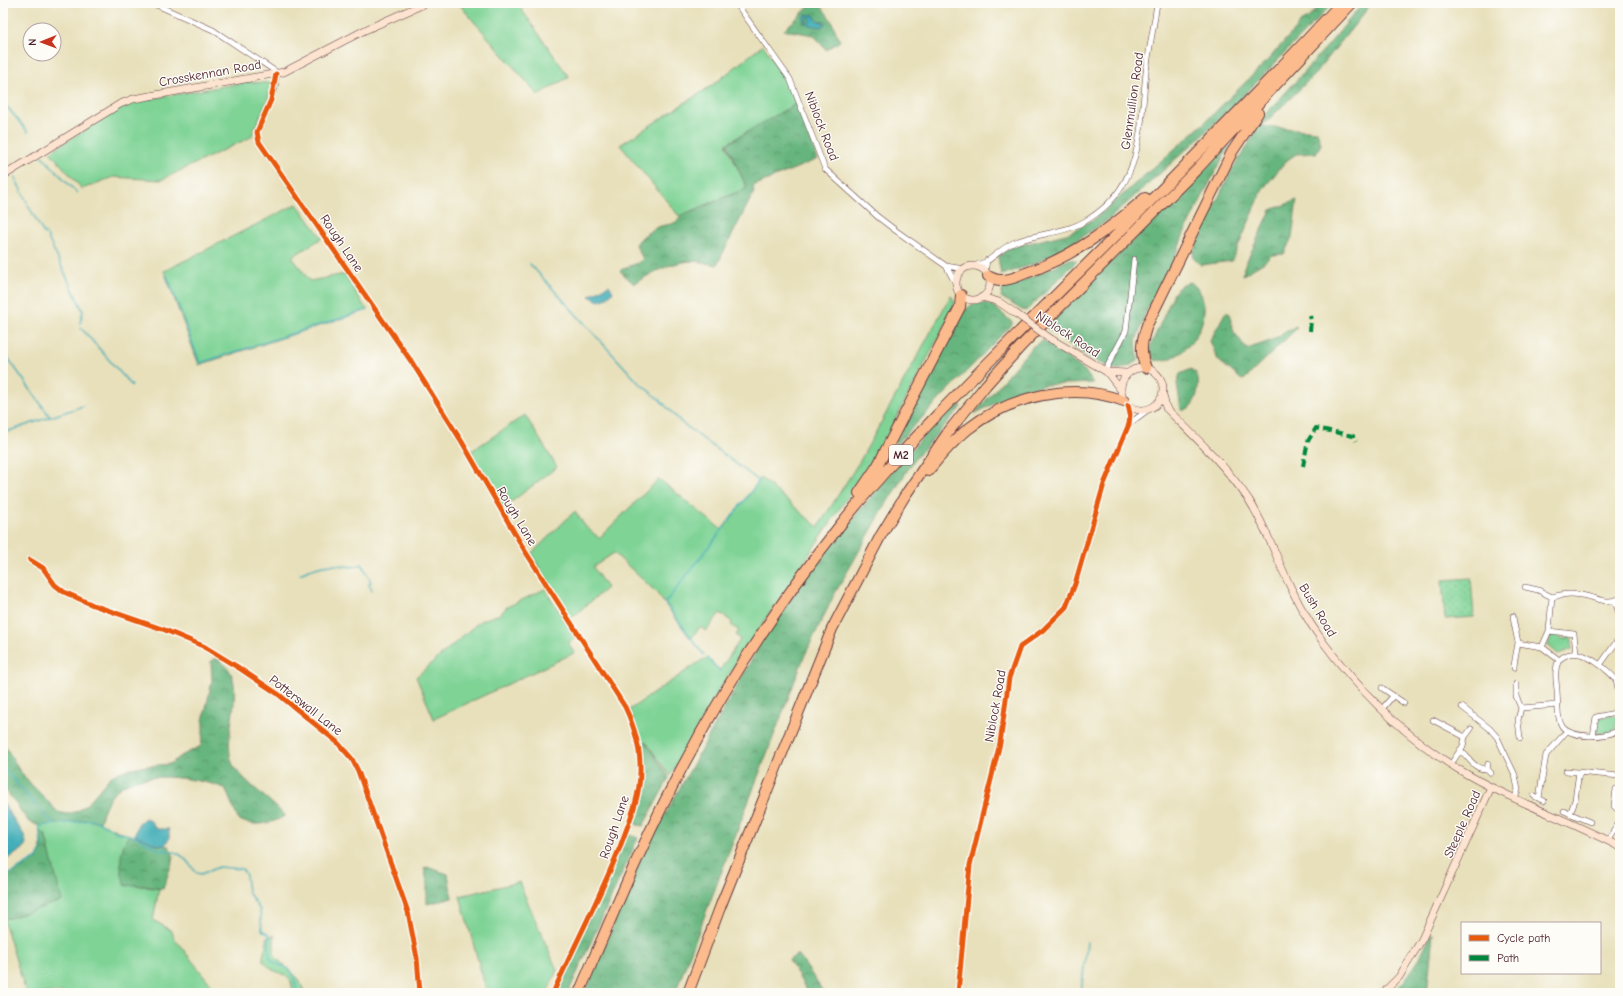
<svg xmlns="http://www.w3.org/2000/svg" width="1623" height="996" viewBox="0 0 1623 996" font-family="'Comic Neue',sans-serif">
	<defs>
		<pattern id="forest-crowns" width="20" height="18" patternUnits="userSpaceOnUse"><rect width="20" height="18" fill="#66b57e"/><path d="M2 6a3 3 0 1 1 6 0M12 15a3 3 0 1 1 6 0" fill="none" stroke="#569367"/></pattern>
		<pattern id="garden-dots" width="8" height="8" patternUnits="userSpaceOnUse"><rect width="8" height="8" fill="#7ed395"/><path d="M2 2h.1M6 6h.1" fill="none" stroke="#6eb581" stroke-width="1.8" stroke-linecap="round"/></pattern>
	</defs>
	<rect width="100%" height="100%" fill="#fdfcf7"/>
	<filter id="ink" filterUnits="userSpaceOnUse"><feTurbulence type="fractalNoise" baseFrequency=".025" numOctaves="2"/><feDisplacementMap in="SourceGraphic" scale="8" xChannelSelector="R" yChannelSelector="G"/><feConvolveMatrix kernelMatrix="1 2 1 2 8 2 1 2 1" color-interpolation-filters="sRGB"/></filter>
	<filter id="wash" filterUnits="userSpaceOnUse"><feTurbulence type="fractalNoise" baseFrequency=".012" numOctaves="4" result="noise"/><feDisplacementMap in="SourceGraphic" scale="16" xChannelSelector="R" yChannelSelector="G"/><feGaussianBlur stdDeviation="0.9" result="paint"/><feColorMatrix in="noise" values="0 0 0 0 0 0 0 0 0 0 0 0 0 0 0 0 0 1.4 0 .05"/><feComposite in="paint" operator="in"/></filter>
	<g filter="url(#wash)">
		<rect width="100%" height="100%" fill="#e8e0bb"/>
		<!-- grass -->
		<path fill="#7ed395" stroke="#647960" d="M466,3H517L569,77L538,95L463,9L461,6Z
			M763,45L786,78L797,103L726,144L747,188L679,216L620,145L714,84Z
			M247,82L271,83L268,99L251,137L165,178L161,180L113,177L82,189L50,152L127,103Z
			M297,204L322,238L292,257L310,281L345,274L364,306L368,310L199,365L164,271Z
			M951,295L955,303L949,317L890,430L871,462L723,683L670,776L646,742L642,743L629,710L702,660L707,658L720,670L740,640L736,635L739,631L731,625L732,622L720,613L706,631L700,627L691,639L656,592L614,553L593,567L607,588L571,618L531,554L575,511L585,526L599,538L659,479L722,530L761,478L818,527L861,459Z
			M525,415L557,467L502,509L470,452Z
			M545,589L576,638L568,642L574,653L434,719L416,677L480,621L500,614L507,607Z
			M1554,634L1559,635V638L1567,639L1568,636H1570L1572,639V649L1558,654L1548,645L1551,636Z
			M1616,715L1618,716L1615,730L1605,733H1596L1597,718Z
			M85,820C102,820 113,831 129,835L123,847L136,885L159,889L153,920L172,931L174,938L217,992L26,993L3,918H10L49,849L45,834L40,832L39,826Z
			M519,882L557,970L547,993H487L460,896Z
			M274,935V956L298,978L305,993H293C291,975 288,977 273,970C270,968 266,964 263,961C262,952 268,946 267,937Z"/>
		<!-- forest -->
		<path fill="url(#forest-crowns)" stroke="#586a54" d="M813,3H819L831,20L840,41L826,50L814,35L784,30Z
			M1322,3H1333L1227,113L1107,221L1067,246L1034,264L1001,275L998,257L1009,248L1070,233L1096,218L1202,125L1266,62L1303,20L1308,18Z
			M1363,3H1372L1316,73L1262,126L1317,131L1321,144L1316,153L1296,154L1286,161L1263,189L1232,261L1201,265L1194,259L1193,252L1231,171L1247,147L1259,122L1330,43Z
			M797,103L818,159L753,186L754,192L717,265C708,264 700,261 692,261C671,262 651,273 634,284L620,271C627,265 636,266 643,259L636,245C639,238 653,228 661,226C669,224 677,225 681,216L747,188L727,144Z
			M1231,143L1214,174L1185,231L1172,264L1145,314L1136,341L1138,361C1132,364 1126,368 1121,369C1105,372 1059,337 1046,327Z
			M1297,200L1292,237L1284,254L1272,255L1263,263L1243,275L1244,267L1271,210Z
			M1070,259L1077,261L1026,311L1022,310L1001,297L1003,288L1030,278Z
			M1190,282C1225,305 1188,367 1154,360L1150,354V347L1174,293L1181,285Z
			M984,303L992,305L1013,323L891,450L965,310L973,304Z
			M1225,313H1229L1234,332L1247,349L1270,341L1296,326L1297,328L1245,379L1242,380L1218,360L1210,341Z
			M1043,340L1085,371L1093,383L1044,385L1016,392L974,414L1032,347Z
			M1191,369C1192,370 1194,372 1196,373C1202,383 1196,412 1181,410L1177,383L1180,374Z
			M956,401L961,407L914,460L888,501L834,595L804,657L675,993H585L643,854L762,641L816,563L894,469Z
			M215,658C256,677 217,735 234,767C236,770 240,773 242,776C256,791 272,801 285,816C271,824 252,828 238,819L225,788C196,778 135,767 113,794C106,802 103,813 100,822L85,820L39,826L28,821L3,786V742L19,770L31,784L58,812L67,814L78,811L88,803L110,777L119,772L136,767L170,764L181,756L201,746L203,734V721L212,681L211,661Z
			M646,742L669,778L643,826L637,825L633,820C641,795 647,770 642,743Z
			M40,832L45,834L62,901L10,918H3V878L37,858L41,851Z
			M129,835L148,840L157,845L169,846L174,857L163,889L136,885L126,886C118,869 119,851 129,835Z
			M627,835H631L638,838L568,993H555Z
			M427,867L448,874L452,898L427,904V881L424,868Z
			M1431,934H1433L1427,993H1392L1405,980L1418,961Z
			M798,954L824,993H808L789,960Z"/>
		<!-- garden -->
		<path fill="url(#garden-dots)" stroke="#647960" d="M1471,578L1474,617L1445,619L1442,580Z"/>
		<!-- water -->
		<path fill="#3aabb5" stroke="#426570" d="M805,14L814,15L818,21L824,22L825,24L821,27L808,25L811,19L808,16L806,17L807,21L805,24L803,18Z
			M609,285L613,292L605,299L599,301L589,296Z
			M3,803L24,835L26,843L23,849L3,862Z
			M145,818L150,820L156,829H169V839L165,845H157L135,835L138,824Z"/>
		<g fill="none" stroke-linecap="round" stroke-linejoin="round">
			<!-- stream -->
			<path stroke="#3aabb5" stroke-width="1.5" d="M3,102L28,132
				M42,156L77,193
				M14,176L27,202
				M28,205L44,234L46,233
				M47,236L83,311L80,323
				M530,264L638,382L660,400L682,423L759,481L727,523
				M167,276L200,363L367,310
				M81,328L132,386
				M3,351L50,417
				M3,433L83,406
				M300,574C310,569 319,566 331,565C343,564 351,570 362,564L371,582L369,584L372,591
				M704,655L665,603L725,526
				M707,658L720,671
				M3,767L39,809L54,824
				M164,845V849C168,852 174,851 179,854C186,858 191,867 197,873L201,874L219,867L242,869L246,875L248,892L260,910L262,930L269,934C271,942 267,953 271,959C275,967 287,964 292,972C293,974 296,988 298,993
				M3,878L37,858L42,847L39,826L93,820L106,825L116,832L134,836L160,850L165,851
				M1081,993L1087,942"/>
		</g>
	</g>
	<g filter="url(#ink)">
		<g fill="none" stroke-linecap="round" stroke-linejoin="round">
			<defs>
				<path id="street" d="M152,3L213,30L275,71C283,92 251,124 259,142L413,364L462,442L525,551L625,707C635,728 641,748 640,772C640,798 629,822 620,847C600,897 575,944 553,993
					M736,3L790,79L825,169L878,217L895,230L946,266L964,269
					M946,266L956,284
					M970,267C975,265 982,264 987,261C998,254 1005,245 1018,241C1041,233 1066,233 1087,220C1143,187 1140,129 1146,72C1149,49 1154,26 1157,3
					M985,272L987,260
					M1105,371L1126,331L1134,259
					M1129,424L1149,409
					M30,560L43,568L55,585L64,592L93,605L165,630L203,646L239,668L278,694L337,742L352,759L358,771L408,912L417,958L420,993
					M1525,587L1538,590L1552,597L1549,631L1542,647
					M1552,597C1562,594 1571,593 1580,595C1594,596 1607,606 1620,598
					M1615,601L1620,617
					M1513,616C1514,625 1516,633 1518,642C1518,646 1514,661 1514,668
					M1549,631L1574,634L1576,653
					M1518,643L1542,647L1559,660
					M1600,665L1620,637
					M1516,684V696L1521,708L1518,720L1520,738
					M1382,688L1404,703
					M1462,707L1489,728L1497,737L1515,775L1518,790L1515,797
					M1521,708L1558,705
					M1382,709L1393,696
					M1620,714V730
					M1433,720L1465,737
					M1620,730C1610,735 1602,736 1590,736C1554,734 1559,721 1557,690C1556,680 1554,669 1559,660C1574,646 1589,657 1603,667C1607,671 1613,675 1616,680C1619,689 1619,702 1620,711
					M1593,736L1596,717L1620,712
					M1460,750C1470,758 1474,770 1487,769
					M1451,764L1463,746L1465,737L1471,729
					M1488,764L1487,769L1491,773
					M1566,771L1620,776
					M1616,789L1614,806L1620,812
					M1534,796L1544,801
					M1539,798L1546,755L1566,732
					M1564,811L1590,822
					M1570,814L1575,800L1579,772
					M1608,840L1620,821
					M958,993L970,865L1000,743L1009,678L1020,647L1043,630L1066,607L1075,584L1104,484L1129,424L1130,414L1128,405"/>
				<path id="secondary" d="M3,176L120,104L133,99L284,72L365,30L426,3
					M956 283a17 17 0 1 1 34 0a17 17 0 1 1-34 0Z
					M982,297L999,302L1015,313
					M1051,339L1107,372L1121,390
					M1121 389a21 21 0 1 1 42 0a21 21 0 1 1-42 0Z
					M1107,372L1127,373
					M1163,395L1166,408C1195,437 1226,466 1249,500C1266,527 1276,557 1290,586C1302,612 1319,638 1337,660C1371,702 1412,741 1458,769C1509,800 1567,819 1620,847
					M1383,993L1399,977L1422,939L1491,787"/>
				<path id="highway" d="M988,276C992,278 995,280 1000,280C1009,281 1018,276 1026,273C1072,257 1110,229 1145,198
					M1146,368C1139,352 1142,340 1147,325L1232,152L1258,113
					M928,471C940,456 953,441 968,429C1010,396 1073,381 1124,401
					M859,493L878,465L960,307L961,295
					M579,993C609,923 638,853 673,785C720,693 777,605 841,524C908,440 986,365 1062,289C1157,195 1251,101 1341,3
					M688,993L721,905L832,629L881,535L906,494L949,431L986,385L1022,345L1198,168L1352,3"/>
			</defs>
			<!-- street casing -->
			<use href="#street" stroke="#623c41" stroke-width="6"/>
			<!-- secondary casing -->
			<use href="#secondary" stroke="#623c41" stroke-width="8"/>
			<!-- highway casing -->
			<use href="#highway" stroke="#623c41" stroke-width="12"/>
			<!-- street -->
			<use href="#street" stroke="#fff" stroke-width="5"/>
			<!-- secondary -->
			<use href="#secondary" stroke="#fde4d1" stroke-width="7"/>
			<!-- highway -->
			<use href="#highway" stroke="#fbbb8c" stroke-width="10"/>
			<defs>
				<path id="secondary-bridge" d="M1015,313L1051,339"/>
			</defs>
			<!-- secondary-bridge casing -->
			<use href="#secondary-bridge" stroke="#623c41" stroke-width="8" stroke-linecap="butt"/>
			<!-- secondary-bridge -->
			<use href="#secondary-bridge" stroke="#fde4d1" stroke-width="7"/>
			<!-- quiet -->
			<path stroke="#00873e" stroke-width="4" stroke-dasharray="8 4" stroke-linecap="butt" d="M1310,331L1311,320L1310,316
				M1303,466L1308,441L1316,428L1353,436L1356,441"/>
			<defs>
				<path id="cycleway" d="M276,74L271,100L257,132L259,142L413,364L462,442L525,551L625,707C635,728 641,748 640,772C640,798 629,822 620,847C600,897 575,944 553,993
					M30,560L43,568L55,585L64,592L93,605L165,630L203,646L239,668L278,694L337,742L352,759L358,771L408,912L417,958L420,993
					M958,993L970,865L1000,743L1009,678L1020,647L1043,630L1066,607L1075,584L1104,484L1129,424L1130,414L1128,405"/>
			</defs>
			<!-- cycleway casing -->
			<use href="#cycleway" stroke="#fdfcf7" stroke-width="8"/>
			<!-- cycleway -->
			<use href="#cycleway" stroke="#e8590c" stroke-width="5"/>
		</g>
	</g>
	<g text-anchor="middle" dominant-baseline="central" stroke-width="3" stroke-linejoin="round" paint-order="stroke">
		<!-- shield labels -->
		<rect fill="#fdfcf7" stroke="#806168" stroke-width="1" x="889" y="445" width="24" height="20" rx="3"/>
		<g font-size="12" font-weight="bold" fill="#4a1f2b">
			<text x="901" y="455">M2</text>
		</g>
		<!-- street labels -->
		<g font-size="13" fill="#4a1f2b" stroke="#fdfcf7">
			<text transform="translate(210 73) rotate(-10)">Crosskennan Road</text>
			<text transform="translate(1132 101) rotate(-82)">Glenmullion Road</text>
			<text transform="translate(822 126) rotate(69)">Niblock Road</text>
			<text transform="translate(342 243) rotate(56)">Rough Lane</text>
			<text transform="translate(1068 334) rotate(33)">Niblock Road</text>
			<text transform="translate(517 516) rotate(59)">Rough Lane</text>
			<text transform="translate(1318 610) rotate(59)">Bush Road</text>
			<text transform="translate(306 705) rotate(38)">Potterswall Lane</text>
			<text transform="translate(995 706) rotate(-80)">Niblock Road</text>
			<text transform="translate(1462 824) rotate(-66)">Steeple Road</text>
			<text transform="translate(614 827) rotate(-71)">Rough Lane</text>
		</g>
	</g>
	<!-- margin -->
	<rect width="1623" height="996" fill="none" stroke="#fdfcf7" stroke-width="16"/>
	<!-- legend -->
	<rect x="1461" y="922" width="140" height="52" fill="#fdfcf7" stroke="#b5a4a5"/>
	<rect x="1469" y="935" width="20" height="6" fill="#e8590c" stroke="#b5a4a5"/>
	<text x="1497" y="942" font-size="12" fill="#4a1f2b">Cycle path</text>
	<rect x="1469" y="955" width="20" height="6" fill="#00873e" stroke="#b5a4a5"/>
	<text x="1497" y="962" font-size="12" fill="#4a1f2b">Path</text>
	<!-- north arrow -->
	<g transform="translate(42 42) rotate(269)"><circle r="19" fill="#fdfcf7" stroke="#b5a4a5"/>
	<path d="M0-3L7 15L0 10L-7 15Z" fill="#c8321e"/>
	<text y="-6" font-size="11" font-weight="bold" text-anchor="middle" fill="#4a1f2b">N</text>
	</g>
</svg>
